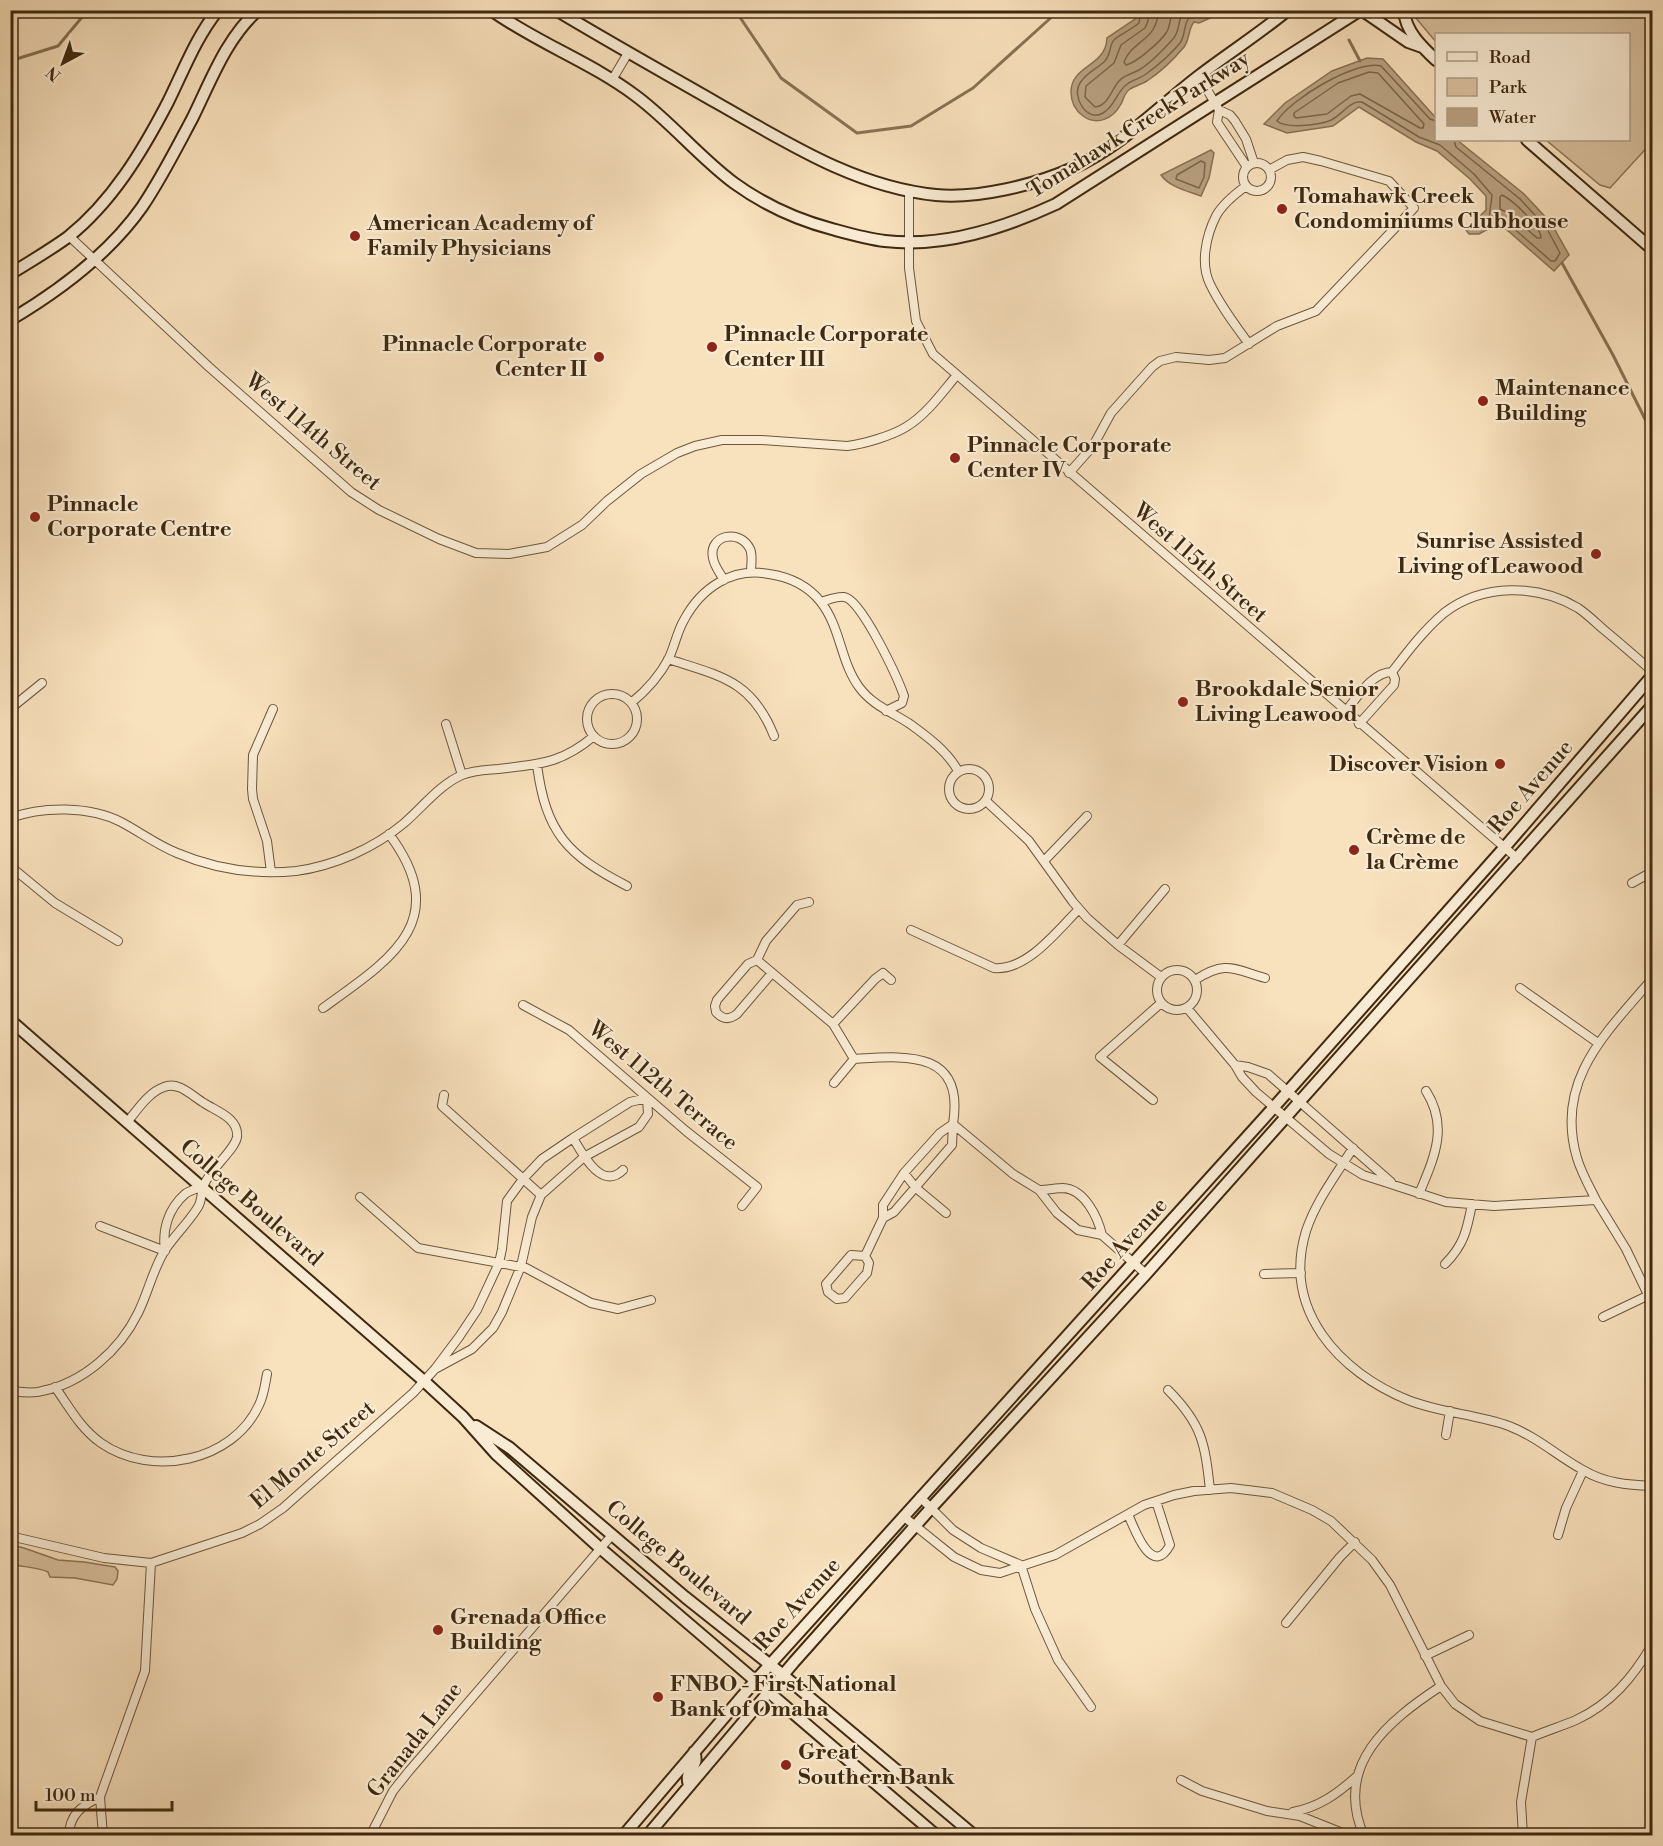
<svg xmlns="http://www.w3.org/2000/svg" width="1663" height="1846" viewBox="0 0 1663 1846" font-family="'Libre Bodoni',serif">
	<rect width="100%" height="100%" fill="#f8e1bd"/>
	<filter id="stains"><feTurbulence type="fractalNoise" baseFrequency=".00333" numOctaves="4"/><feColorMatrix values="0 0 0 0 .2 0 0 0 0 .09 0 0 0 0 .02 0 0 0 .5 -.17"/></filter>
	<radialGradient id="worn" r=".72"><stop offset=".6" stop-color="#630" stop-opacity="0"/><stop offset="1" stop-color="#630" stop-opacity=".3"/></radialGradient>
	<!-- green -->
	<path fill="#d9c2a0" stroke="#8c7658" stroke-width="1.5" d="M1410,11H1652V142L1610,188L1600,185L1546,140H1628V34H1436V42Z
		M11,1545L24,1548L58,1560L84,1562L115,1567L118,1571L117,1579L113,1585L75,1578L50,1577L48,1572C37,1567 22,1567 11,1564Z"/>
	<!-- water -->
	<path fill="#b9a282" stroke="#887254" stroke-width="1.5" d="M1135,11H1226L1199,23L1194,22C1188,29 1190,39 1184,47C1174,59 1159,73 1147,81C1142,84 1135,86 1130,89C1124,93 1124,99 1121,104C1113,119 1097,126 1083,116C1075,110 1071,102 1071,92C1071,65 1106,67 1107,38L1135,19Z
		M1367,58L1383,59L1436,118V140H1457L1524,194L1551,223L1569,255L1554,271L1499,223L1479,234H1469L1466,230L1486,210V196L1470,179L1437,151L1416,142L1359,107L1333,126L1287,133L1264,124L1285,103L1332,71Z
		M1211,150L1214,153L1209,178L1201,196C1188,191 1169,187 1161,175Z"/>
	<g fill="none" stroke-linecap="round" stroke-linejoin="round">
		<!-- shore -->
		<path stroke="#7c6649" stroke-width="1.5" d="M1141,10L1139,23C1134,28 1115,37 1113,41C1109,48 1111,55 1104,62C1096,69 1086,73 1080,83C1071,96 1087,123 1103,113C1115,106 1116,93 1126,85C1131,80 1140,79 1146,74C1157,66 1171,54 1180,43C1186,35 1183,25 1189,18L1199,17L1215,10
			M1149,10L1148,21L1145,28L1121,45L1114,63L1086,86L1085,97L1095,107C1108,106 1111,90 1119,81C1124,75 1132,74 1139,70C1151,63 1164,49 1173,39C1182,29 1175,20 1187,10
			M1158,10C1158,41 1133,39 1124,62L1126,65C1136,63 1160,42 1166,33C1171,27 1169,17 1174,10
			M1369,72L1378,73L1424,124L1423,128H1420L1360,94L1351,96L1327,114L1296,118L1294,116V113L1338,83Z
			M1436,121L1430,119L1381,66C1355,60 1291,99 1277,121C1286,129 1317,125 1329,121C1341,117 1349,100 1362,102L1419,137L1440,145L1474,174L1492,195L1489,219H1503L1551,261H1555L1560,253L1546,227L1520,199L1456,147L1454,140
			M1201,161L1205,163L1204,177L1199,188L1176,179L1177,175Z
			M1502,195C1513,200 1541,227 1541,238H1537L1508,213L1500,209V197Z"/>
		<!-- stream -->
		<path stroke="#887254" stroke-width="3" d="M735,10L781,78L857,133L911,126L973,88L1055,14L1057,10
			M1349,40L1360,61
			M10,61L58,46L88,10
			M1562,263L1613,355L1652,433"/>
		<defs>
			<path id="street" d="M1199,76L1219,110L1230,115L1235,121L1246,139L1254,163
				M612,80L628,53
				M1219,110L1217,122L1247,167
				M1243 177a14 14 0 1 1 28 0a14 14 0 1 1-28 0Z
				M1246,186C1235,194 1222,205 1216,216C1206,236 1200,264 1210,284C1220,305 1235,325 1249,344
				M909,190V268L916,321L933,354L1518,859
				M69,236L209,367L351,492L379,510L439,539L476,553L509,554L547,547L582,525L607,501L641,474L677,453L695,446L722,440H761L847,446C864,444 891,436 906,427C926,415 941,394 956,376
				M1069,473L1093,446L1111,413L1152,367L1160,361L1176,357L1209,360L1225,358L1277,326L1316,311L1414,208L1389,181L1321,161L1303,157L1287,160L1269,170
				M724,580C720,573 714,566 713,558C708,535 740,528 750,549C753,555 751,565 751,572
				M821,602C828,600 837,596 844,597C861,598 898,679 904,696L902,703L886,711
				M668,659C720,676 752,680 774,736
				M587 719a25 25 0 1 1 50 0a25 25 0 1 1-50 0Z
				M631,703C646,691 660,675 669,658C675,645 677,632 684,620C701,588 732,567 769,574C789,577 807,585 820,601C841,627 840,661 859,687C873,706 892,712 910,724C928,737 948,752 958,771
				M10,709L42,683
				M1345,712C1357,698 1372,672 1392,672C1408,651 1424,630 1444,613C1483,583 1538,584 1578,608C1587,614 1595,622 1603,629C1620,643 1636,657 1652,671
				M446,724L462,775
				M1359,724L1394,685L1395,679L1392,672
				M537,765C546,833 567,855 627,886
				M949 789a20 20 0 1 1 40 0a20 20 0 1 1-40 0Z
				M986,801L1029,841L1073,902L1087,918L1118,945L1161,977
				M10,818C43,806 90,806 121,822C140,832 157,845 177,853C215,869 255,875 296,871C334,866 374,848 403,824C422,808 439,785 462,775C473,770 486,770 498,769C539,764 561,764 594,736
				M1044,861L1087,816
				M10,866L55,903L118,941
				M271,872L267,841L253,799L252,789L253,755L273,709
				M1632,883L1652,872
				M911,930L994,968C1027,971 1057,931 1079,909
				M1118,945L1165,889
				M757,960L833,1024L854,1059C905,1056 965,1049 953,1124L1013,1174L1039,1190L1057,1213L1078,1230L1102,1235L1146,1274
				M1157 990a20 20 0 1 1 40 0a20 20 0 1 1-40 0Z
				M772,973L737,1014C729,1020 723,1020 716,1012L715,1006L717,1000L748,964L757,960L766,941L797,905L809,902
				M1195,980C1226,960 1233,969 1265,978
				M1520,988L1598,1043
				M523,1005L569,1030L686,1131L757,1187L742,1206
				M323,1008C390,960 454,921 389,834
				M1187,1008L1235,1065L1242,1077L1256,1092L1329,1154L1363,1175L1446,1202L1494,1206L1596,1200L1626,1249L1652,1303
				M833,1024L875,979L883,973L891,980
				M1235,1065L1248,1067L1268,1074L1391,1182
				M834,1083L854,1059
				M444,1095L442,1106L541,1195
				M1153,1100L1100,1057L1161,1003
				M573,1138C583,1155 602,1191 623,1170
				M1353,1148C1336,1175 1316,1201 1306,1231C1282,1310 1339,1372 1408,1400C1440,1413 1476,1414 1509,1426C1539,1438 1556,1455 1583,1470C1604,1483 1628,1485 1652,1486
				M904,1173L916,1188L946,1213
				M1039,1190C1047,1190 1056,1188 1063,1188C1085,1189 1098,1218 1102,1235
				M1419,1194C1434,1158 1449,1127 1426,1091
				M360,1197L418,1248L526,1268L591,1303L618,1309L651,1300
				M1596,1200C1589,1186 1581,1172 1577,1158C1554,1080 1607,1032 1652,979
				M883,1218L894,1212L952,1145L953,1124
				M100,1226L165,1251
				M165,1251C162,1230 168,1209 185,1194C190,1190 197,1189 203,1186
				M851,1255L865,1256L869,1263L867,1273L845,1298L837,1299L828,1292L826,1284Z
				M865,1256L883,1218V1205L904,1173L940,1133L953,1124
				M1445,1264C1464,1245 1467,1230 1472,1204
				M1264,1274L1301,1273
				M1603,1317L1649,1295
				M55,1387C70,1408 80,1428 101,1443C151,1478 233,1462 259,1405C264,1395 265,1384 267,1374
				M1168,1390C1202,1424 1205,1443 1210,1490
				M10,1391C21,1392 32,1394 42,1391C83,1383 120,1350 138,1313C148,1293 153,1269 165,1250C175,1235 189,1222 198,1207C202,1201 201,1192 204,1185C210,1169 235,1150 237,1137C239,1118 216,1111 204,1103C192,1096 179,1081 164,1087C149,1092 138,1109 128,1121
				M1446,1435L1450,1411
				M920,1497L953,1530L981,1548L1021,1565
				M1128,1514C1134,1528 1152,1579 1170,1545L1156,1501
				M903,1516L954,1557L981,1570L1000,1573L1055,1555L1144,1505L1174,1495L1194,1491L1231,1488L1272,1493L1312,1510L1331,1521L1372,1560L1390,1585L1441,1686L1455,1704L1480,1721L1532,1737
				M1558,1535L1566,1508L1583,1471
				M10,1536L104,1558L151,1563L242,1533L260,1524L283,1508L413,1393L435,1369L459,1337L477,1310L499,1263L502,1249L507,1201L523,1179L542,1159L573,1138L630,1102L647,1098L648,1114L639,1127L584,1157L541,1195L532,1217L521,1266L502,1312L493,1328L472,1349L435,1369
				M1021,1565L1035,1609L1058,1660L1091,1707
				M1286,1623L1340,1557L1355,1542
				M1425,1656L1469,1635
				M1532,1737C1546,1731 1562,1726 1576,1720C1611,1704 1633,1677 1652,1645
				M1181,1780L1202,1791L1267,1811L1300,1816L1350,1836
				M1293,1812C1319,1807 1337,1794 1356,1777
				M69,1836C69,1814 83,1805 100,1797
				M103,1836L100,1797L145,1671L151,1563
				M370,1836L393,1791L409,1771L612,1535
				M1364,1836C1333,1765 1388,1721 1441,1686
				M1523,1836L1521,1802L1532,1737"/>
			<path id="secondary" d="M491,10C537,43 591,62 636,96C671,122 699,157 734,183C763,204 798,220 832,229C850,234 867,239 885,241C944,248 1004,228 1056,204L1359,11
				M556,10C609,42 663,72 717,103C786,142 855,187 936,195C977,199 1035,185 1073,168C1122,146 1158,107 1200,75C1229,53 1260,33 1288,10
				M1404,10C1405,31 1422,47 1436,60
				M1366,13L1408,42L1422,47
				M1367,14H1378L1389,10
				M1527,140L1652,249
				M10,274C30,262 50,250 68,237C112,202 142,152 168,102C183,72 196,37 218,10
				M10,320C59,291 109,254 142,207C161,179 176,149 192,119C211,81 225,40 258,10
				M10,1020L425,1382L463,1417L496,1454L600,1548L937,1836
				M476,1426L510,1448L685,1597L783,1675L975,1836
				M689,1785C683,1768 701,1768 694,1752
				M623,1836L756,1680L1274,1107L1504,848L1652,676
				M647,1836L794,1662L932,1507L1146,1274L1652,706"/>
		</defs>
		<!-- street casing -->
		<use href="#street" stroke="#6d573b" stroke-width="10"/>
		<!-- secondary casing -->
		<use href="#secondary" stroke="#3f2910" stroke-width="14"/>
		<!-- street -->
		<use href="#street" stroke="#faecd4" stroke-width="8"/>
		<!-- secondary -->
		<use href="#secondary" stroke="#faecd4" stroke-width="10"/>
	</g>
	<!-- markers -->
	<g fill="#8f2418" stroke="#faecd4" stroke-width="2">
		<circle cx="1282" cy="209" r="6"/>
		<circle cx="355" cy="236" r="6"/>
		<circle cx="712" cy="347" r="6"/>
		<circle cx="599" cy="357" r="6"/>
		<circle cx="1483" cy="401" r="6"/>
		<circle cx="955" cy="458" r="6"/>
		<circle cx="35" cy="517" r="6"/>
		<circle cx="1596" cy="554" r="6"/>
		<circle cx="1183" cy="702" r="6"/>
		<circle cx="1500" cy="764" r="6"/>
		<circle cx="1354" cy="850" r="6"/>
		<circle cx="438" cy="1630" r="6"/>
		<circle cx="658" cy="1697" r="6"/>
		<circle cx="786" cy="1765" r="6"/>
	</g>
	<g text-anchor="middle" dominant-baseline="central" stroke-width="4.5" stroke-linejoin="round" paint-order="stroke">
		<!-- street labels -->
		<g font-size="22" fill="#3f2910" stroke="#faecd4">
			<text transform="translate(1139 125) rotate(-32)">Tomahawk Creek Parkway</text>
			<text transform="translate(313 432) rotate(40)">West 114th Street</text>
			<text transform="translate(1200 563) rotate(41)">West 115th Street</text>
			<text transform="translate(1531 787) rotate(-49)">Roe Avenue</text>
			<text transform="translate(663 1086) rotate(40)">West 112th Terrace</text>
			<text transform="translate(251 1203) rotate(41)">College Boulevard</text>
			<text transform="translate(1125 1244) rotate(-48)">Roe Avenue</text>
			<text transform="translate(313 1455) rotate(-40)">El Monte Street</text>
			<text transform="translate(678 1563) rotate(40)">College Boulevard</text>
			<text transform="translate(798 1604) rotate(-48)">Roe Avenue</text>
			<text transform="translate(415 1740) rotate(-52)">Granada Lane</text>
		</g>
		<!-- poi labels -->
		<g font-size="22" font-weight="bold" fill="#3f2910" stroke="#faecd4" text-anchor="start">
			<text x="1294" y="196">Tomahawk Creek<tspan x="1294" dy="25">Condominiums Clubhouse</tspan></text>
			<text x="367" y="223">American Academy of<tspan x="367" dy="25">Family Physicians</tspan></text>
			<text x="724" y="334">Pinnacle Corporate<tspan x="724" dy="25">Center III</tspan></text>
			<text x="587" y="344" text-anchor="end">Pinnacle Corporate<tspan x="587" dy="25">Center II</tspan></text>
			<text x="1495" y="388">Maintenance<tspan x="1495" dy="25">Building</tspan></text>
			<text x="967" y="445">Pinnacle Corporate<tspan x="967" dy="25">Center IV</tspan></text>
			<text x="47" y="504">Pinnacle<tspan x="47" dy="25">Corporate Centre</tspan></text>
			<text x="1584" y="541" text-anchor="end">Sunrise Assisted<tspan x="1584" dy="25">Living of Leawood</tspan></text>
			<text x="1195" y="689">Brookdale Senior<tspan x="1195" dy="25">Living Leawood</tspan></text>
			<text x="1488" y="764" text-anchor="end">Discover Vision</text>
			<text x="1366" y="837">Crème de<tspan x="1366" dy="25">la Crème</tspan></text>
			<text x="450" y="1617">Grenada Office<tspan x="450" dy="25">Building</tspan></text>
			<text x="670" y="1684">FNBO - First National<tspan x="670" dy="25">Bank of Omaha</tspan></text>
			<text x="798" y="1752">Great<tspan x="798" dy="25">Southern Bank</tspan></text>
		</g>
	</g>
	<!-- margin -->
	<rect width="1663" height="1846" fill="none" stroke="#f8e1bd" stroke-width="36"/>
	<rect x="12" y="12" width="1639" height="1822" fill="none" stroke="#3f2910" stroke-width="3"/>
	<rect x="18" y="18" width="1627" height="1810" fill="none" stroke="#3f2910" stroke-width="1.5"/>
	<!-- legend -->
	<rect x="1435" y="33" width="195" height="108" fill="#faecd4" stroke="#af9e86" stroke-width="1.5"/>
	<rect x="1447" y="52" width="30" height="9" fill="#faecd4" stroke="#af9e86" stroke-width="1.5"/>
	<text x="1489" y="63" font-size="18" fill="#3f2910">Road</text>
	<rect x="1447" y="78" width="30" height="18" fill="#d9c2a0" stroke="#af9e86" stroke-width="1.5"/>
	<text x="1489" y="93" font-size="18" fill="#3f2910">Park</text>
	<rect x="1447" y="108" width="30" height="18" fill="#b9a282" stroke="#af9e86" stroke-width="1.5"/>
	<text x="1489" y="123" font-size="18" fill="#3f2910">Water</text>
	<!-- north arrow -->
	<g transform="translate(63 63) rotate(221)" stroke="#faecd4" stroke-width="4.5" paint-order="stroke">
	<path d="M0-4.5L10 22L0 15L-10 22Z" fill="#3f2910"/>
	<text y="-9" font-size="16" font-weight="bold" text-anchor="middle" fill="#3f2910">N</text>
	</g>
	<!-- scale -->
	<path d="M36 1801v9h136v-9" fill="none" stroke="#3f2910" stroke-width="3"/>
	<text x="45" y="1801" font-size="18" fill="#3f2910" stroke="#faecd4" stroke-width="4.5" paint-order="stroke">100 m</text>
	<rect width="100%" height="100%" filter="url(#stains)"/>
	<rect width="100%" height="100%" fill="url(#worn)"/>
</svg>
